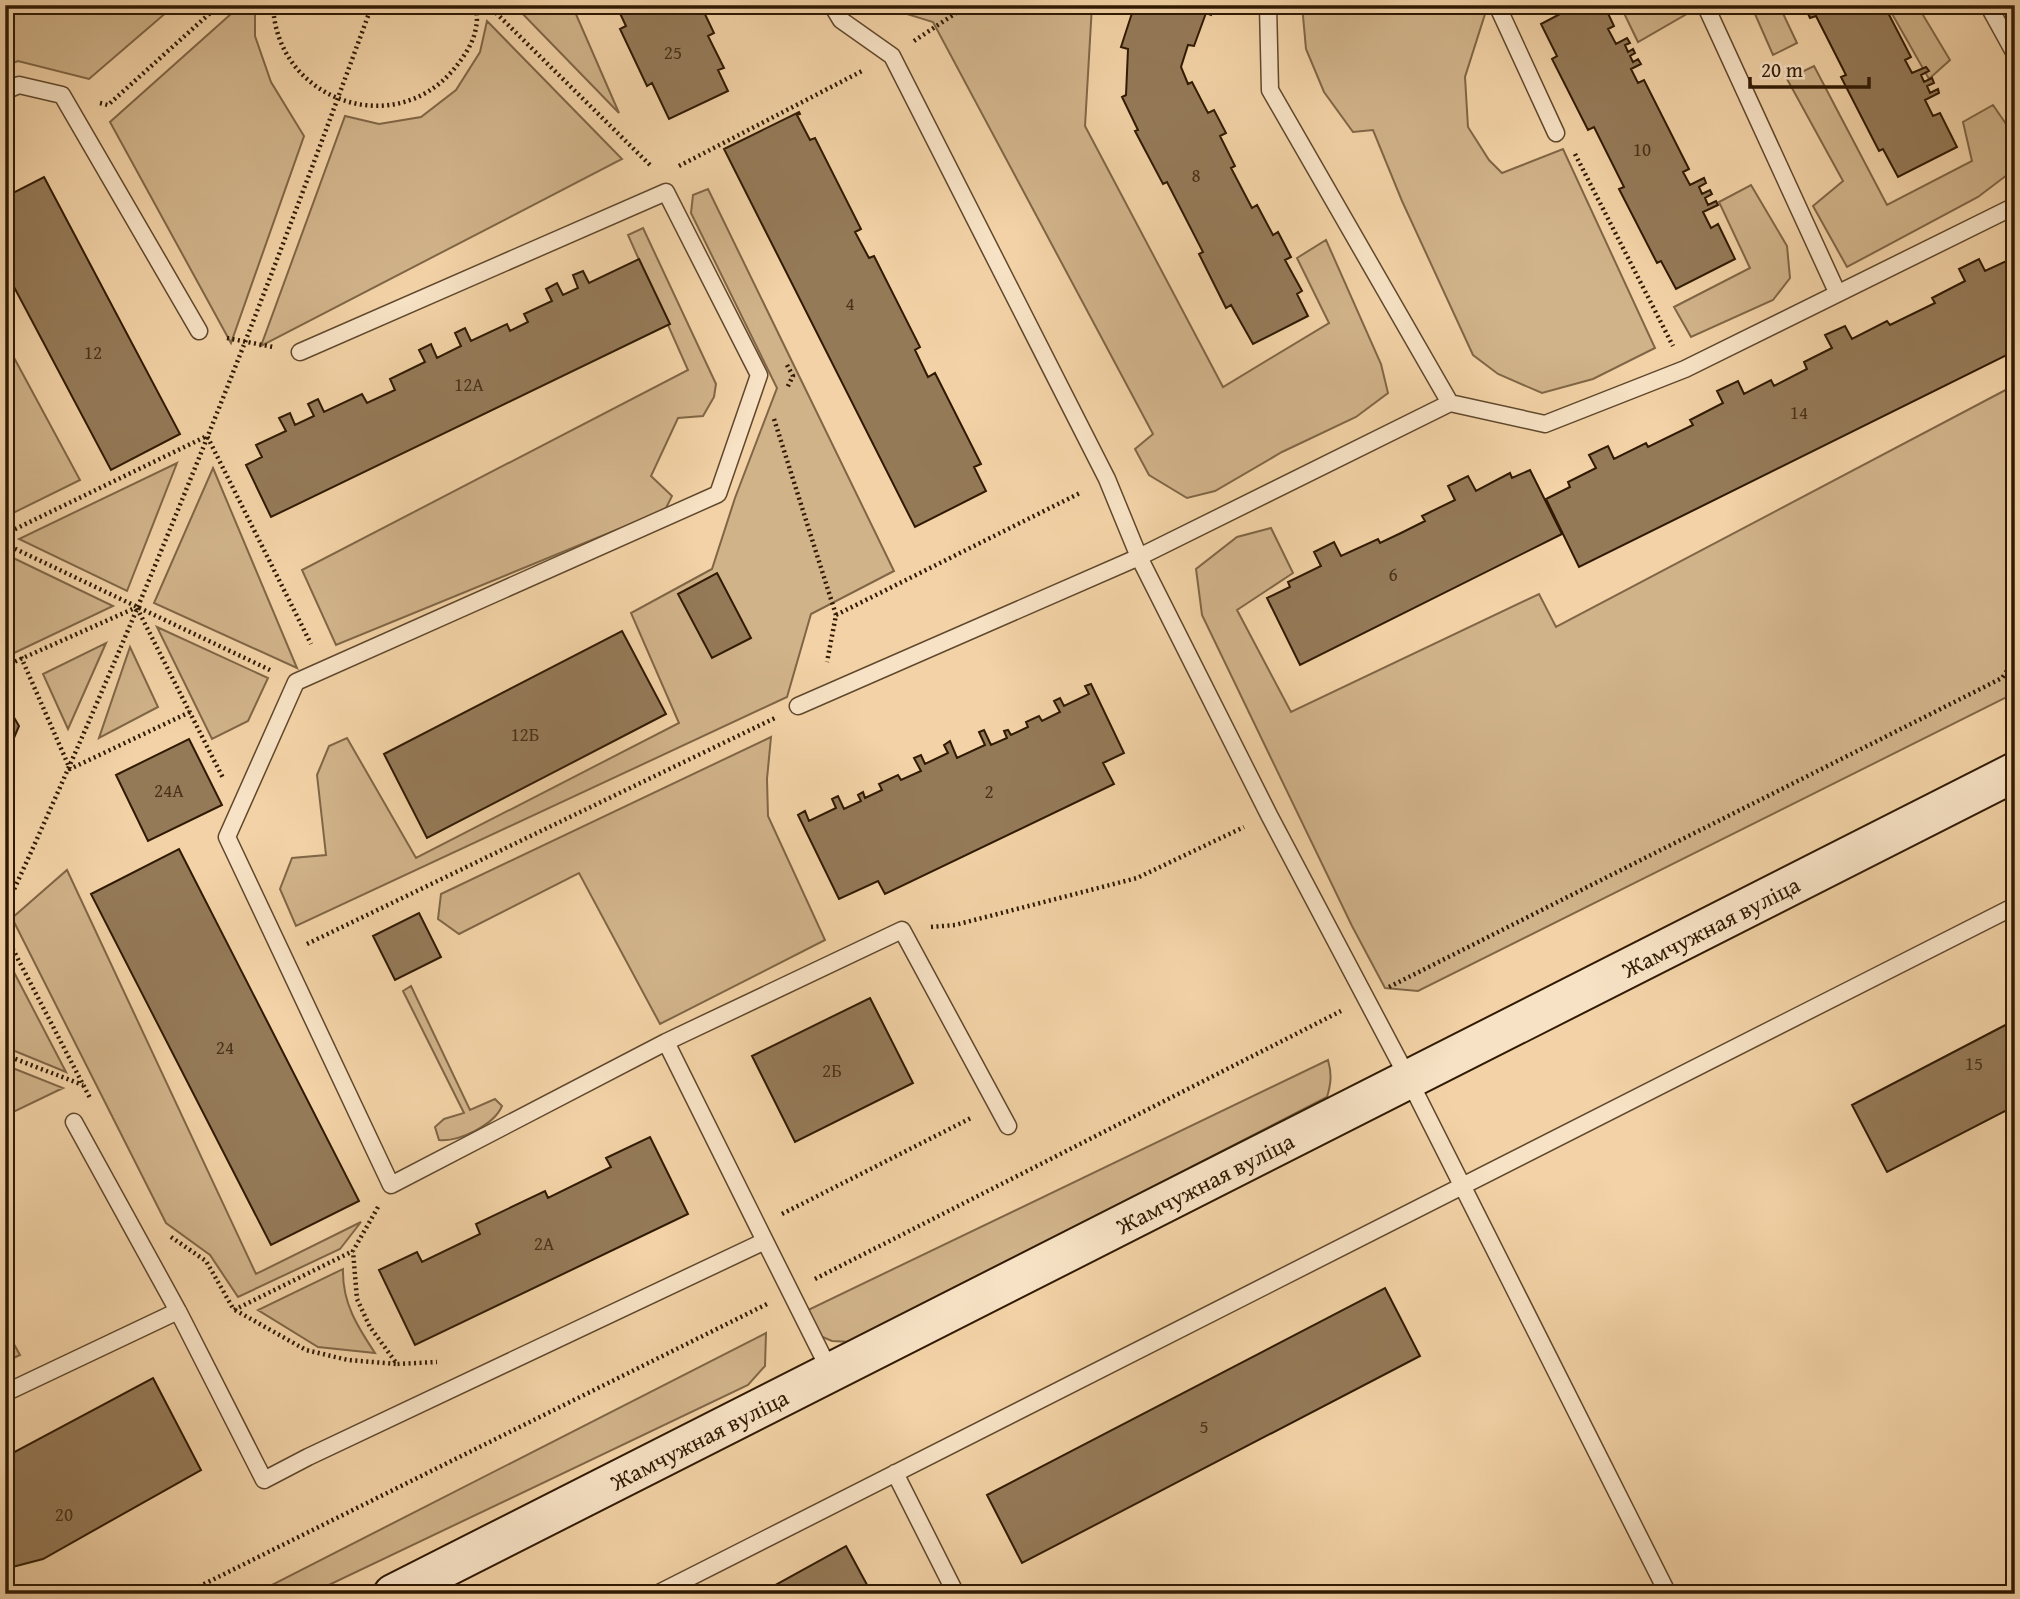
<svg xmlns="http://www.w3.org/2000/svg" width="2020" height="1599" viewBox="0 0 2020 1599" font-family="'Gentium Book Plus',serif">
	<rect width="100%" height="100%" fill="#f2d2a6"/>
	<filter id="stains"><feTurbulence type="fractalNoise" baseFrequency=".00286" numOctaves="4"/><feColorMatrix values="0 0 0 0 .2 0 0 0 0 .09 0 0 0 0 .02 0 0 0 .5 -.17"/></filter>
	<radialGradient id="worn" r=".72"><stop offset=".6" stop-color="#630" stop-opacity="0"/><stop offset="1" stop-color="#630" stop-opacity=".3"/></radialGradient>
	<!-- green -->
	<path fill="#d1b38a" stroke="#806646" stroke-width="2" d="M5,5H175L89,79L18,61L5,66Z
		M241,5H255V36L271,82L304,136L231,343L110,122Z
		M514,5H572L619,113Z
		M893,5H1092L1085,126L1223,387L1329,323L1297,258L1326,240L1381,364L1388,393L1356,417L1282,452L1215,491L1187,498L1149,475L1135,449L1153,434L933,22L897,11Z
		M1302,5H1480L1485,14L1465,77L1468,127L1489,160L1502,173L1563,149L1655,348L1593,379L1542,393L1498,374L1473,355L1402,201L1373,130L1353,132L1324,92L1306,49Z
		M1620,5H1696L1697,8L1638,42Z
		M1751,5H1779L1797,43L1773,55Z
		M1887,5H1917L1950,60L1929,79Z
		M487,21L622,159L261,346L345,116L379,124L421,117L456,90L480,52Z
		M1814,66L1887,205L1972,161L1963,122L1993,105L2015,137V150L2007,175L1978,197L1847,267L1813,206L1843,181L1787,79Z
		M1751,185L1787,246L1790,278L1773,300L1691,337L1674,307L1750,268L1719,202Z
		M708,189L894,571L811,614L787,697L296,926L280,889L292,858L326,855L317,775L329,746L347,738L416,858L679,723L631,613L712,569L735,498L777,388L691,213L693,195Z
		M643,228L716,384L714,397L703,416L678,418L651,476L672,496L665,510L336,645L302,570L688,370L628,235Z
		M5,341L80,480L5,517Z
		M2015,385V693L1418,991L1385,988L1352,926L1202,615L1196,569L1237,537L1271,528L1293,573L1237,610L1291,712L1539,594L1556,627Z
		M177,463L127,591L19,539Z
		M213,468L297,668L154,603Z
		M5,554L113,606L12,654L5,622Z
		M157,627L268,678L248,721L212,739Z
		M106,643L68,729L43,674Z
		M130,647L158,707L99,738Z
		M771,737L767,779L768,816L825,940L660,1024L579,873L459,934L438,919L441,894Z
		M67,870L256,1274L361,1222L340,1249L238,1297L210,1255L166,1223L12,918Z
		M5,955L66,1072L5,1047Z
		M411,986L470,1110L495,1099L502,1106C494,1125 459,1142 439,1140L435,1127L444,1119L464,1113L403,991Z
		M1328,1060C1332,1074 1331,1084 1327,1097L851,1342L832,1341L813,1333L806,1311Z
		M5,1065L63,1088L5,1116Z
		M343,1269C342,1302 357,1326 375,1353L318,1347L258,1310Z
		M5,1328L20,1355L5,1362Z
		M766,1333L765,1366L748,1385L310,1594H254Z"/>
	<!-- building -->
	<path fill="#957a58" stroke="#301a03" stroke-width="2" d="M616,5H694L698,13L703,10L714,33L708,36L724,68L718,70L728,91L669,119L652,83L647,86L620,29L626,26Z
		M1127,5H1214L1211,15L1206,13L1194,46L1188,45L1181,67L1188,84L1192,82L1208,113L1214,110L1226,133L1220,136L1235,166L1231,168L1252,208L1257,205L1273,235L1278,232L1291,257L1285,260L1302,291L1297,294L1308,316L1253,344L1231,305L1226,308L1199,254L1203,252L1167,182L1163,184L1135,131L1138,130L1122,97L1126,95L1128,49L1121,47L1133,10L1127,8Z
		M1577,5H1604L1614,26L1608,29L1616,44L1627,38L1630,43L1625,45L1628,52L1633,49L1635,53L1630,56L1633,62L1638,59L1641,64L1631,69L1638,83L1644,80L1689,169L1683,172L1690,185L1704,178L1706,183L1699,187L1702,194L1710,190L1712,194L1705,198L1708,205L1716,201L1718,205L1703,212L1711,228L1718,224L1735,259L1676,289L1661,261L1657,263L1619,189L1624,187L1594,127L1588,130L1552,59L1557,56L1541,24Z
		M1804,5H1884L1911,57L1905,60L1912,73L1926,67L1929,71L1921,75L1924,82L1932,78L1934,83L1927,86L1930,93L1938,89L1939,93L1925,100L1933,116L1940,113L1957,147L1898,177L1883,149L1879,151L1841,77L1846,75L1816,16L1810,18Z
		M799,112L800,114L797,115L810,140L815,138L861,229L855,232L869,258L874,256L920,347L915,350L928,377L935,373L981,464L974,467L986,491L915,527L724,149Z
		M44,177L180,434L111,470L5,270V197Z
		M2015,257V351L1579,567L1546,499L1570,487L1568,482L1596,468L1589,455L1608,446L1614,459L1646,443L1648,447L1693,425L1690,420L1723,403L1717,391L1738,381L1744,394L1771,380L1774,386L1807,369L1804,362L1832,348L1825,335L1845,326L1852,339L1887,321L1890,325L1935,303L1932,298L1965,281L1959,269L1979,259L1985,271Z
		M639,259L670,324L271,517L246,465L262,457L256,445L286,431L279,418L290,413L295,425L314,416L308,404L318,399L324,412L362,394L367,403L395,390L390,379L425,362L419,350L431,344L437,358L461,346L455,333L465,328L471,341L507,324L510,331L528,322L524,314L552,301L546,289L557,283L563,295L578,288L573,275L583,271L589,283Z
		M1530,470L1562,534L1300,665L1267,598L1290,587L1288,582L1321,566L1314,552L1334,542L1341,556L1378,539L1380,543L1401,533L1425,521L1422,516L1455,500L1448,486L1468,476L1476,491L1510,473L1512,478Z
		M717,573L751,638L712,658L678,594Z
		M622,631L666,714L427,838L384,754Z
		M1091,684L1124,753L1103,763L1114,784L885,894L878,881L839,899L798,815L805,811L809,821L836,808L832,799L838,796L844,809L861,801L858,795L863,792L865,798L882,790L879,784L898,775L901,780L921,771L914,758L921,755L925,764L948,753L944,745L950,741L957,758L985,745L979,732L984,730L991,745L1007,738L1004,731L1008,730L1011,735L1028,727L1026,722L1039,716L1042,721L1060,712L1054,701L1060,698L1064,706L1089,694L1085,686Z
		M5,702L19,726L5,759Z
		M189,739L222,805L148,841L116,775Z
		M179,849L359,1201L271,1245L91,894Z
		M419,913L441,957L395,980L373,936Z
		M870,998L913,1083L795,1142L752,1056Z
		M2015,1020V1106L1887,1172L1852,1105Z
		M650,1137L688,1214L415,1345L379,1270L417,1252L422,1262L480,1234L476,1224L545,1191L548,1198L611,1167L606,1158Z
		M1385,1288L1420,1356L1022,1563L987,1495Z
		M153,1378L201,1470L43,1559L5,1569V1457Z
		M846,1546L872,1594H759Z"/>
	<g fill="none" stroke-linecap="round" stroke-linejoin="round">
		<defs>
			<path id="lane" d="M832,5L841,20L892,56L1107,479L1139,557L1269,815L1408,1078L1668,1594
				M1268,5L1270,90L1450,403
				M1497,5L1556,133
				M1988,5L2015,54
				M1708,11L1837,292
				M5,91L19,85L62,95L199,331
				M300,352L666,192L759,375L718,494L296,682L227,837L391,1185L666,1042
				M798,706L1139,557L1450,403L1545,424L1685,369L2015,206
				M74,1122L178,1311
				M765,1241L666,1042L902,930L1008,1126
				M5,1393L178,1311L264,1480L308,1457L765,1241L831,1373
				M895,1473L956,1594
				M657,1594L2015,906"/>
			<g id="secondary">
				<path id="s1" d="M393,1594L2015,772"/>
			</g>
		</defs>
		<!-- lane casing -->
		<use href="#lane" stroke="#60482c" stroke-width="19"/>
		<!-- secondary casing -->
		<use href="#secondary" stroke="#301a03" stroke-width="42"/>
		<!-- path -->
		<path stroke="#301a03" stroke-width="4.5" stroke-dasharray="2 3.5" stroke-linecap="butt" d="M273,5C276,99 393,142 454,69C464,57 474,42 476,27C478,20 476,12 476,5
			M488,5L652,167
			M914,41L968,5
			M100,103L108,105L219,5
			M1575,154L1673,346
			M679,166L864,70
			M227,338L273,347
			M787,365L793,376L787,388
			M774,419L836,615L827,662
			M5,534L207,436L311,644
			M5,544L270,670
			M137,608L223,778
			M836,615L1082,492
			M21,657L70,769L190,712
			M5,666L135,608
			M5,909C141,614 261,310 372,5
			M931,927L955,925L1137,878L1244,827
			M5,934L90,1098
			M307,944L775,718
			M1389,987L2002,678L2015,659
			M5,1055L83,1085
			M378,1207L353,1251L357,1299L370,1327L397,1364L437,1362
			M782,1214L971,1118
			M171,1237L206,1261L234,1310L353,1251
			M815,1279L1341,1011
			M235,1310L306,1350L348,1360L397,1364
			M184,1594L767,1304"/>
		<!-- lane -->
		<use href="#lane" stroke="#f7e2c5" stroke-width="16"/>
		<!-- secondary -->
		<use href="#secondary" stroke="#f7e2c5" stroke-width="38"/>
	</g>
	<g text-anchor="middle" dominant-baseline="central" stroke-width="5" stroke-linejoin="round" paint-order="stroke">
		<!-- number labels -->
		<g font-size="19" fill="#493218">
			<text x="673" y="52">25</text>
			<text x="1642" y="149">10</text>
			<text x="1196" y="175">8</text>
			<text x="850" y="303">4</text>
			<text x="93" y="352">12</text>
			<text x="469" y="384">12А</text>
			<text x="1799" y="412">14</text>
			<text x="1393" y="574">6</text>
			<text x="525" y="734">12Б</text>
			<text x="169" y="790">24А</text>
			<text x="989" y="791">2</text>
			<text x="225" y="1047">24</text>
			<text x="1974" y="1063">15</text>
			<text x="832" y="1070">2Б</text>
			<text x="544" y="1243">2А</text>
			<text x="1204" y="1426">5</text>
			<text x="64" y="1514">20</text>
		</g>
		<!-- street labels -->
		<g font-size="23" fill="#301a03" stroke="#f7e2c5">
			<text stroke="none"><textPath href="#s1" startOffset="1477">Жамчужная вуліца</textPath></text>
			<text stroke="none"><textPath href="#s1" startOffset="910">Жамчужная вуліца</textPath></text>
			<text stroke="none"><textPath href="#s1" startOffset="343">Жамчужная вуліца</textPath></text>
		</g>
	</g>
	<!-- margin -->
	<rect width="2020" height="1599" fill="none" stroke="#f2d2a6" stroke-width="28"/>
	<rect x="7" y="7" width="2006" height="1585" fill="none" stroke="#301a03" stroke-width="3.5"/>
	<rect x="14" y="14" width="1992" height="1571" fill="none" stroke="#301a03" stroke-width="2"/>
	<!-- scale -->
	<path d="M1750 77v10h119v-10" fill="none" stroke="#301a03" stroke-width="3.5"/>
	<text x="1761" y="77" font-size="21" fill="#301a03" stroke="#f7e2c5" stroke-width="5" paint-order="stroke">20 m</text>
	<rect width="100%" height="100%" filter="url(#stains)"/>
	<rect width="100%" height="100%" fill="url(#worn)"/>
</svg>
